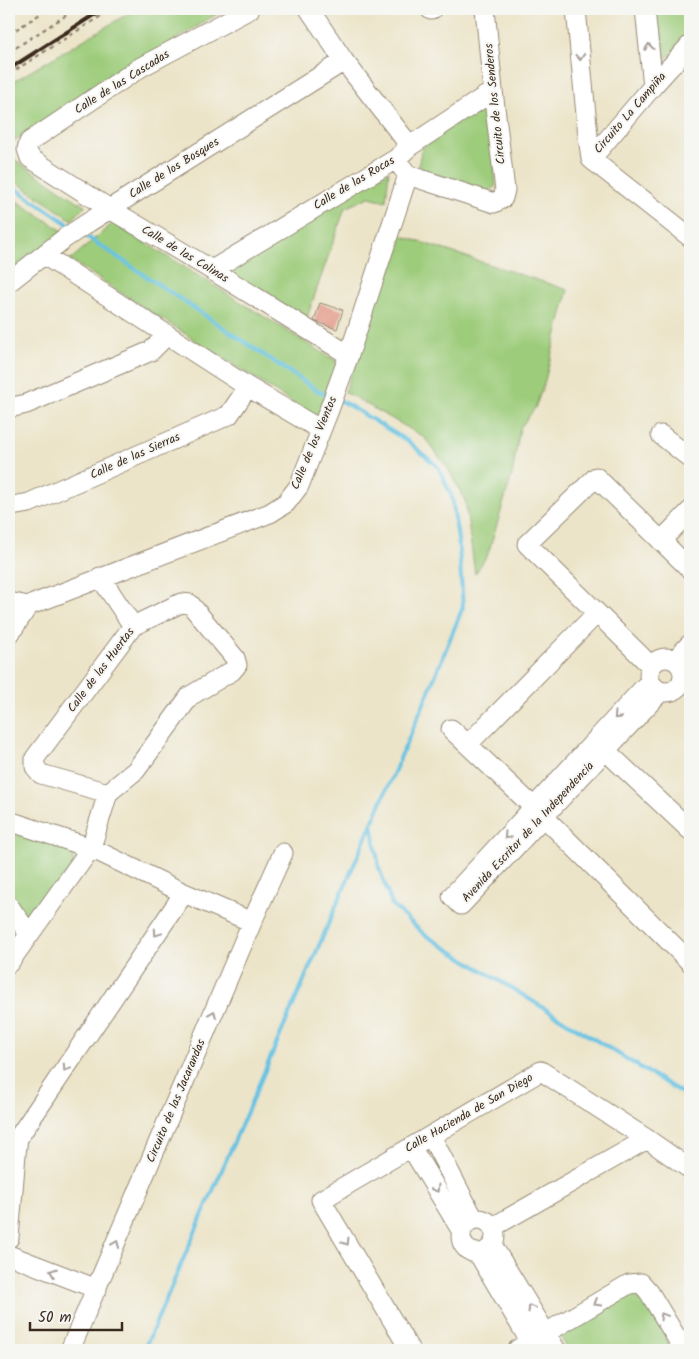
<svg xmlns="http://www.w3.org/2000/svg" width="699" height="1359" viewBox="0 0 699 1359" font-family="Kalam,sans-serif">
	<rect width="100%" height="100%" fill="#f6f6f2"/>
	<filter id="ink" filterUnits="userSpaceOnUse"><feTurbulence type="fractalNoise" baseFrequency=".02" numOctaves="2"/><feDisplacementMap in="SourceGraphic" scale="10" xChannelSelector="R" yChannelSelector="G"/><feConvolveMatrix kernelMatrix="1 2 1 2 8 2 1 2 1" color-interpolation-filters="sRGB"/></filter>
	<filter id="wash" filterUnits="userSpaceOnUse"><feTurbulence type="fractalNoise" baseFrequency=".0096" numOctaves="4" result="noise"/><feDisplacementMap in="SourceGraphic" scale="20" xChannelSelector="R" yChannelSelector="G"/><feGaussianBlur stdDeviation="1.12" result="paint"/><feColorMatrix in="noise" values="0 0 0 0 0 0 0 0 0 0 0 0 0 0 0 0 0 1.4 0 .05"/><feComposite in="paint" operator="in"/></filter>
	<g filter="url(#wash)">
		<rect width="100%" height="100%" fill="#ece4c8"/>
		<!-- green -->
		<path fill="#9dcc7a" stroke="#6c7b4c" d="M136,9H225L10,143L15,160L85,206L72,220L9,177V84Z
			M653,9H690V31L659,67Z
			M489,100L496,186L487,192L418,168L421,151L427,143Z
			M389,171L386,201L369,197L345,208L305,323L225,273Z
			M9,196L63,231L9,274Z
			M113,223L339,363L318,419L70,260Z
			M396,234L568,290L544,384L535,408L520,428L512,475L488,554L475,574L465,500L447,467L424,437L345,392Z
			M9,829L74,849L73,865L28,923L9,893Z
			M637,1290L673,1350H568L559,1334Z"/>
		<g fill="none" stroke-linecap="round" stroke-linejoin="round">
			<!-- stream -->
			<path stroke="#65c2e3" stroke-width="4" d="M9,184L71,226
				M83,234L318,391L328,395
				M372,824L379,868L392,905L425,935L690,1098
				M144,1350L427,696L463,607L459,547L452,497L438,467L409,442L350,406L339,400"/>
		</g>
		<g id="blocks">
			<!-- building -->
			<path fill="#e29584" d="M320,303L343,310L337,329L314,321Z"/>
		</g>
	</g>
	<g filter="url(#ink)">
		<use href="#blocks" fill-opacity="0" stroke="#948773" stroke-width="1"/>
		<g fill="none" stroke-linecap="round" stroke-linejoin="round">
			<defs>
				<path id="minor" d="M250,9L141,67L29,142L27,149L30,158L110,209L212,270L349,355
					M309,9L344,61L410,146
					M430,9L431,10L432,9
					M576,9L588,136L591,159
					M645,9L653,86
					M591,159L653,86L690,45
					M591,159L690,237
					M400,165L408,175L494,203L503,198L505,190L493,91L485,9
					M44,255L248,387L321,430
					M212,270L396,159L410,146L493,91
					M9,282L65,238L89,222L344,61
					M9,408L26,404L151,351L167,335
					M661,435L690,458
					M9,505L12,506L29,503L229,415L248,387
					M661,541L690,511
					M100,577L133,626
					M9,602L28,606L270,513L286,503L299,486L329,410L349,355L408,175
					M9,635L28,606
					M649 675a17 17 0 1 1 34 0a17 17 0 1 1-34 0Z
					M675,660L690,644
					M651,666L527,544L596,477L690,569
					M650,681L452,896L461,905L661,691
					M451,729L544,817L690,962
					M468,744L597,613
					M605,750L690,830
					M9,821L91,848L184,893L252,922
					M9,906L29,934
					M9,963L91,848L108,793L136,770L190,696L232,671L237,665L235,658L190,604L181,603L133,626L35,758V767L41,774L108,793
					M431,1136L474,1219
					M411,1147L461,1230
					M461 1236a17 17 0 1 1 34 0a17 17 0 1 1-34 0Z
					M493,1227L647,1139
					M9,1238L16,1154L18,1138L184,893
					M492,1245L556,1350
					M478,1253L535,1350
					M9,1255L97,1289
					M70,1350L252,922L283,853
					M410,1350L321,1200L541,1071L647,1139L690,1169
					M517,1350L629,1284L641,1283L649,1292L684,1350"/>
			</defs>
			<!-- minor casing -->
			<use href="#minor" stroke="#948773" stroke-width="21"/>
			<!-- path -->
			<path stroke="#948773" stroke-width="2.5" stroke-dasharray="4 4" stroke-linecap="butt" d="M9,34L48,9
				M9,52L76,9
				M9,74L112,9"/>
			<!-- minor -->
			<use href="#minor" stroke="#fff" stroke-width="19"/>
			<!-- rail -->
			<path stroke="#3b2a1e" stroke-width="4" d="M9,69L103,9"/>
		</g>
		<!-- one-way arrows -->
		<defs><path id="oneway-chevron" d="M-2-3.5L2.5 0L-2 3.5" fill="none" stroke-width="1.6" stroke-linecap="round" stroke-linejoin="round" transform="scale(1.25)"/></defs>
		<g stroke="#a79f9a">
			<use href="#oneway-chevron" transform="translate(649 47) rotate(-96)"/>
			<use href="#oneway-chevron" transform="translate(580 57) rotate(85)"/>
			<use href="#oneway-chevron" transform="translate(617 716) rotate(133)"/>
			<use href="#oneway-chevron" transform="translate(507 836) rotate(133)"/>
			<use href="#oneway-chevron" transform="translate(157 933) rotate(124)"/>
			<use href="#oneway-chevron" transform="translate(213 1014) rotate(-67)"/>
			<use href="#oneway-chevron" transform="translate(66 1068) rotate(124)"/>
			<use href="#oneway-chevron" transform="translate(436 1189) rotate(59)"/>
			<use href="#oneway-chevron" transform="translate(346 1242) rotate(59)"/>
			<use href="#oneway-chevron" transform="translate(116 1244) rotate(-67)"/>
			<use href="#oneway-chevron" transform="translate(53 1272) rotate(-159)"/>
			<use href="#oneway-chevron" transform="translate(597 1303) rotate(149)"/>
			<use href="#oneway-chevron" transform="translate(531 1308) rotate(-121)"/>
			<use href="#oneway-chevron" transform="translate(663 1316) rotate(-121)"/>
		</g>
	</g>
	<g text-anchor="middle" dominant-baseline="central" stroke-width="4" stroke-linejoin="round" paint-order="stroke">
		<!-- street labels -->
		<g font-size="12" fill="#3b2a1e" stroke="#f6f6f2">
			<text transform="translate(122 82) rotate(-32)">Calle de las Cascadas</text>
			<text transform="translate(495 104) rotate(-96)">Circuito de los Senderos</text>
			<text transform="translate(630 113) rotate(-49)">Circuito La Campiña</text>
			<text transform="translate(174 168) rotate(-32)">Calle de los Bosques</text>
			<text transform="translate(354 183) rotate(-31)">Calle de las Rocas</text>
			<text transform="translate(185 254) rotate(31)">Calle de las Colinas</text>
			<text transform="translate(314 443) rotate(-67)">Calle de los Vientos</text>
			<text transform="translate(135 456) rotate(-24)">Calle de las Sierras</text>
			<text transform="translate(101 670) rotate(-53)">Calle de las Huertas</text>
			<text transform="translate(528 832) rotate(-47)">Avenida Escritor de la Independencia</text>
			<text transform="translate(176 1101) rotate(-67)">Circuito de las Jacarandas</text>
			<text transform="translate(469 1113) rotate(-30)">Calle Hacienda de San Diego</text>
		</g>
	</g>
	<!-- margin -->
	<rect width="699" height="1359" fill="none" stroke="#f6f6f2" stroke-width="30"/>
	<!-- scale -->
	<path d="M30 1322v8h92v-8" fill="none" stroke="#3b2a1e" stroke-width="2.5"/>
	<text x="38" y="1322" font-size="15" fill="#3b2a1e" stroke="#f6f6f2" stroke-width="4" paint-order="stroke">50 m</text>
</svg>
